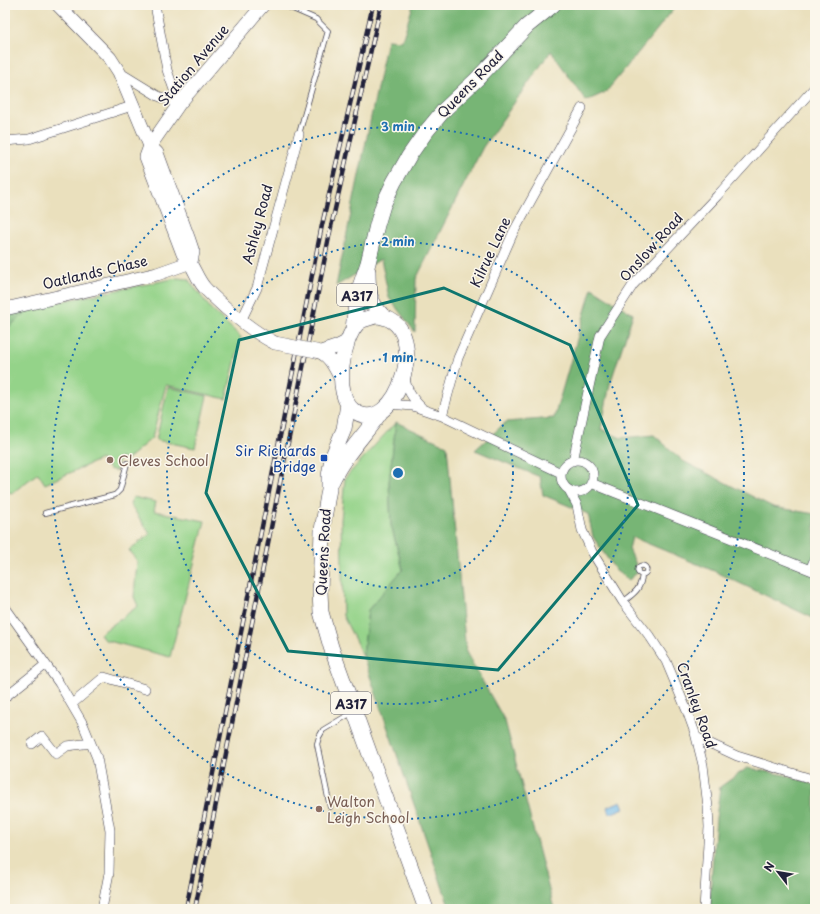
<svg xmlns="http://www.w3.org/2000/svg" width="820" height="914" viewBox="0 0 820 914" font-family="'Playpen Sans',sans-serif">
	<rect width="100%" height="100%" fill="#fbf7ec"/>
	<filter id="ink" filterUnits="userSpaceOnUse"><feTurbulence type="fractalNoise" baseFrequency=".025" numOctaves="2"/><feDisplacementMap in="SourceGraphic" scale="8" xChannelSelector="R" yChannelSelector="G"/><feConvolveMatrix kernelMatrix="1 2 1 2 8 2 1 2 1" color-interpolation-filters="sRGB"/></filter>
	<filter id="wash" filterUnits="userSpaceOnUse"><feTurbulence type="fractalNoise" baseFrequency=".012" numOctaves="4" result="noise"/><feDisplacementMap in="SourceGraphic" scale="16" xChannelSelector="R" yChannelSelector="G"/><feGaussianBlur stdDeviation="0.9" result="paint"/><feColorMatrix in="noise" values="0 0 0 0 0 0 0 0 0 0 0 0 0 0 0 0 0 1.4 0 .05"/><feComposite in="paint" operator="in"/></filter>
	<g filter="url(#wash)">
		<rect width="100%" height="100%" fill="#eae0bd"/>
		<!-- green -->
		<path fill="#94d389" stroke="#5b7a62" d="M177,278L188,279L211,309L241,337L226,399L166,385L152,438L126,460L119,458L116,471L109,469L101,459L45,484L38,473L12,493L5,491V330L33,307Z
			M168,387L207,396L195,448L156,440Z
			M396,422L389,483L391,525L403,570L368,610L363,656L343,616L341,520L345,478Z
			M133,497L156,502L154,511L205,521L170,657L105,640L100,634L138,606L134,597L137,561L129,550L150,534L130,504Z"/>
		<!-- forest -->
		<path fill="#77b575" stroke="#4c6c58" d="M413,5H677L606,92L586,101L551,51L483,147L416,279L415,332L389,298L381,259L336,286L387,40L402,41Z
			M592,288L633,314L610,384L601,429L621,438L654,435L683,461L773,507L815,514V619L714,571L632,537L629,549L639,571L629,580L616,571L593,537L588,514L543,495L540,477L475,450L506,422L554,418Z
			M33,307L5,330V313Z
			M396,422L447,446L466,652L505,721L554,909H450L363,656L368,610L403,569L391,525L389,482Z
			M747,768L785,775L815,785V909H709L716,818L720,787Z"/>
		<!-- water -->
		<path fill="#71b9e9" stroke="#4a6e92" d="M621,801L624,808L610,814L607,807Z"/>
	</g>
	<g filter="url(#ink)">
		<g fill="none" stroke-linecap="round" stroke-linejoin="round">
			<defs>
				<path id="lane" d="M284,5L316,19L328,31L299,134
					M45,513L115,495L120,490L127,463
					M637.5 570a4.5 4.5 0 1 1 9 0a4.5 4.5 0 1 1-9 0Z
					M623,602C634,593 641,590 642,574
					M330,807L317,744L319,737L323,730L353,712"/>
				<path id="street" d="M155,5L167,70L179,104
					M119,72L158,96L179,104
					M5,141L29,139L132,106
					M241,321L257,288L299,134
					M405,377C406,390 413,399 422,408
					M389,404L413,406L442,416L561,473
					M442,416L458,358L513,233L582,108
					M561 476a16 16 0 1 1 32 0a16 16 0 1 1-32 0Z
					M573,461L600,336L633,285L717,196L815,87
					M591,483L815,572
					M569,490L577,505L582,530L592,552L623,602L651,638L666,661L687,711L695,733L703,765L708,807L709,827L704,909
					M810,570L815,558
					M5,607L59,683L83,724L97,758L110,830L109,873L102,909
					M5,697L45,665
					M72,704L104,677L145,689
					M696,737L737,756L815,780
					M32,744L42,736L56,754L67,746L91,743"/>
				<path id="secondary" d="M58,5L110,58L119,72L150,146L157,153L189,240L193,252L191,262
					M263,5L179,104L150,146L146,157L183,254C194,265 195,276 204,287C211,295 219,302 227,309C242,322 257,334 275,343
					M5,309L157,274L191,262
					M316,351C330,354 335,368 341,379
					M321,352L336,347L348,341"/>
				<path id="primary" d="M368,271C368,291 369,302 383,316
					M375,316C437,318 395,444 353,410C333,394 342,339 358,323C362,319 370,318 375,316Z
					M353,329L357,295L368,263L377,225L383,205L394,182L409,156L425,133L444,110L477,79L527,26L553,5
					M348,404L344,429L332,458L329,476V489L322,530L320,592L321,612L331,647L426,909
					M332,481C344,455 364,436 380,413"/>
			</defs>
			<!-- lane casing -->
			<use href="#lane" stroke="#403e4e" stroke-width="6"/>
			<!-- street casing -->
			<use href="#street" stroke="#403e4e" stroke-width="10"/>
			<!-- secondary casing -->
			<use href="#secondary" stroke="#403e4e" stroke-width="14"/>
			<!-- primary casing -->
			<use href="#primary" stroke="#403e4e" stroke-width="16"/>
			<!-- lane -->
			<use href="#lane" stroke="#fff" stroke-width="4.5"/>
			<!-- street -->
			<use href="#street" stroke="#fff" stroke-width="9"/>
			<!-- secondary -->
			<use href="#secondary" stroke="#fff" stroke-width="13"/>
			<!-- primary -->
			<use href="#primary" stroke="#fff" stroke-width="15"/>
			<defs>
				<path id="rail" d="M186,909L322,225L373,5
					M195,909L331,227L381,5"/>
			</defs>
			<!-- rail casing -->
			<use href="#rail" stroke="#22223b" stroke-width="4.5"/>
			<!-- rail -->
			<use href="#rail" stroke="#fbf7ec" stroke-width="3" stroke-dasharray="9" stroke-linecap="butt"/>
			<defs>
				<path id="secondary-bridge" d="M275,343L316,351"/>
			</defs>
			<!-- secondary-bridge casing -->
			<use href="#secondary-bridge" stroke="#403e4e" stroke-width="14" stroke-linecap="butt"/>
			<!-- secondary-bridge -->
			<use href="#secondary-bridge" stroke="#fff" stroke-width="13"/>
		</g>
	</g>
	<!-- marked area -->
	<path fill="none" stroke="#0f766e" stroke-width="3" stroke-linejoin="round" d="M444,288L570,345L638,505L498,670L288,651L206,493L239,340Z"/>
	<!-- distance rings -->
	<g fill="none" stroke="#1f6fb2" stroke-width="2" stroke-dasharray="2 4">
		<circle cx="398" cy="473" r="115"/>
		<circle cx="398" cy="473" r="231"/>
		<circle cx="398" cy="473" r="346"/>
	</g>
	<!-- markers -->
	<rect fill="#1a4fb4" stroke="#fbf7ec" stroke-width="1.5" x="320" y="454" width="8" height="8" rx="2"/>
	<g fill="#8d6e63" stroke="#fbf7ec" stroke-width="1.5">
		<circle cx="110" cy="460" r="4"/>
		<circle cx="319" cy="809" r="4"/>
	</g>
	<g text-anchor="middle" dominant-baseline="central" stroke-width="3" stroke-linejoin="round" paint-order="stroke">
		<!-- shield labels -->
		<g fill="#fbf7ec" stroke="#636270" stroke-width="1">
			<rect x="337" y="284" width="40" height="22" rx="3"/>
			<rect x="331" y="692" width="40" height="22" rx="3"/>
		</g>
		<g font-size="13" font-weight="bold" fill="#22223b">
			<text x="357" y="295">A317</text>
			<text x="351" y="703">A317</text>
		</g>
		<!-- street labels -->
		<g font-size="14" fill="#22223b" stroke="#fbf7ec">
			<text transform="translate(193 65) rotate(-50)">Station Avenue</text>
			<text transform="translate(470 84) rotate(-46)">Queens Road</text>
			<text transform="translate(257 224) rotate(-75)">Ashley Road</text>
			<text transform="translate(651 247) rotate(-48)">Onslow Road</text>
			<text transform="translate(490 252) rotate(-65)">Kilrue Lane</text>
			<text transform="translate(95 272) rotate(-13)">Oatlands Chase</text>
			<text transform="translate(323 552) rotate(-87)">Queens Road</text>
			<text transform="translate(697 705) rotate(70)">Cranley Road</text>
		</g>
		<!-- transit labels -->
		<g font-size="14" fill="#164399" stroke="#fbf7ec" text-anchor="end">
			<text x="316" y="450">Sir Richards<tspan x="316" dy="16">Bridge</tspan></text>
		</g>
		<!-- education labels -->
		<g font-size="14" fill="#785e54" stroke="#fbf7ec" text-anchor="start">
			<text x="118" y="460">Cleves School</text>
			<text x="327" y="801">Walton<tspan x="327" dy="16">Leigh School</tspan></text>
		</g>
	</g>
	<circle cx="398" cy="473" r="6" fill="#1f6fb2" stroke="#fbf7ec" stroke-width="2"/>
	<g font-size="12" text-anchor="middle" font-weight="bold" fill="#1f6fb2" stroke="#fbf7ec" stroke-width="3" stroke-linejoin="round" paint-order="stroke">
		<text x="398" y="131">3 min</text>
		<text x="398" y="246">2 min</text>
		<text x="398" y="362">1 min</text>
	</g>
	<!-- margin -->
	<rect width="820" height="914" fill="none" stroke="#fbf7ec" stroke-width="20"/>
	<!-- north arrow -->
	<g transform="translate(778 872) rotate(301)" stroke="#fbf7ec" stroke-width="3" paint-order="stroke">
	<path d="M0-3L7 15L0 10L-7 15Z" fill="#22223b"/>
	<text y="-6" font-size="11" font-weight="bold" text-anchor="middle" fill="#22223b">N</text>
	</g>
</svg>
